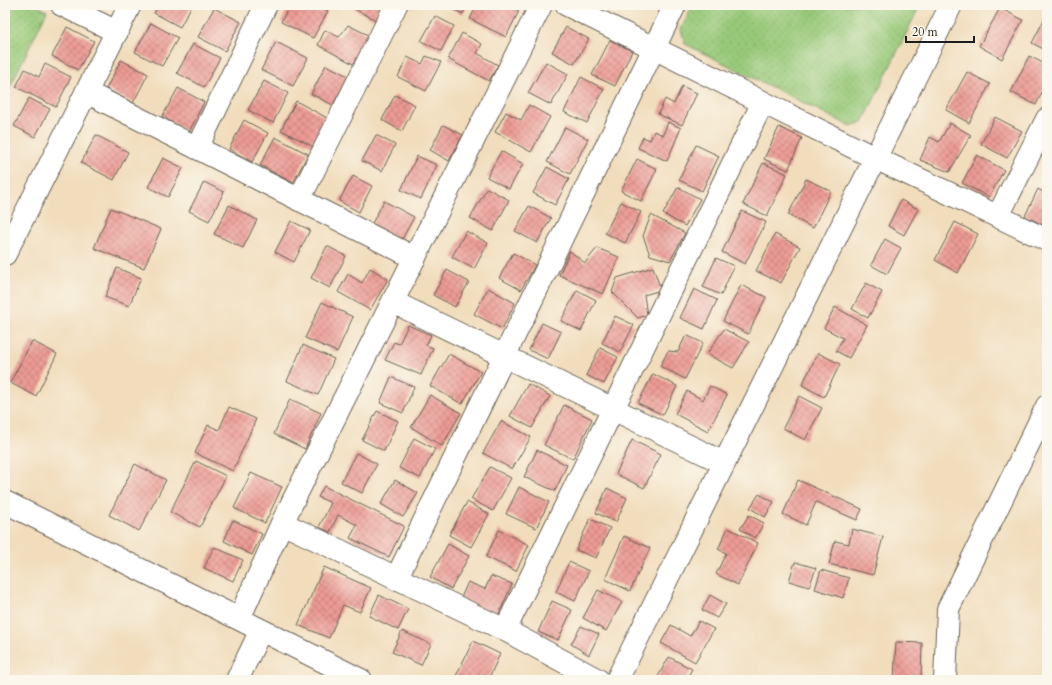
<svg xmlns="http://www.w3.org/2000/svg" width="1052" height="685" viewBox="0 0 1052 685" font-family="Cardo,serif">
	<defs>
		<pattern id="park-dots" width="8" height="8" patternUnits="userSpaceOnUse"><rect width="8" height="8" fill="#97c978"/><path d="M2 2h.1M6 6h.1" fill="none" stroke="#82ac67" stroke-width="1.8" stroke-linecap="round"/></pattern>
		<pattern id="building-cross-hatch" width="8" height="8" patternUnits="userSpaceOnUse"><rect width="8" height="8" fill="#ed9b94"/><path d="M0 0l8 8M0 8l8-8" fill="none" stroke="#bf7e78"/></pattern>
	</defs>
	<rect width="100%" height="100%" fill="#fbf7ec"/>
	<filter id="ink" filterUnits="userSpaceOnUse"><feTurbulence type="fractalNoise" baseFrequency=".025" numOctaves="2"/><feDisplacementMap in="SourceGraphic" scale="8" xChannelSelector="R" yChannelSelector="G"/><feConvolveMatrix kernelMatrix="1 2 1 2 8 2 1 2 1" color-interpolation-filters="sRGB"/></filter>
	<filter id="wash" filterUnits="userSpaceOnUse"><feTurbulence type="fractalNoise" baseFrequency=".012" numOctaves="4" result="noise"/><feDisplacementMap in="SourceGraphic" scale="16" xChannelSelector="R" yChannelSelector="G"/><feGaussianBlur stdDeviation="0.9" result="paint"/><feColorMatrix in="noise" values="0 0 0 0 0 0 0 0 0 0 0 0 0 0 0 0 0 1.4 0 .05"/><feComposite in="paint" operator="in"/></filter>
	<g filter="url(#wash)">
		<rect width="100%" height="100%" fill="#f1ddbc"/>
		<!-- park -->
		<path fill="url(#park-dots)" stroke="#5a724a" d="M5,5H35L47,11L5,97Z
			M693,5H920L863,122L850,126L685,44L681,29Z"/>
		<g id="blocks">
			<!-- building -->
			<path fill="url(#building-cross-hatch)" d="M158,5H192L180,27L154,13Z
				M290,5H317L328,11L313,38L281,22Z
				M356,5H384L376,20L354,9Z
				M444,5H467L463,14Z
				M477,5H506L519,11L506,37L470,19Z
				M214,8L241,22L225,51L198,37Z
				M1000,8L1023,20L1002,59L979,46Z
				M1047,14V51L1032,43Z
				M435,16L454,26L441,51L421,41Z
				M151,23L178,38L162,66L135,52Z
				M348,25L370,36L355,65L318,45L325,30L339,37Z
				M67,27L94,41L78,70L52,56Z
				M566,27L589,39L574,64L552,52Z
				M462,33L482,44L477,53L498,65L489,81L448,59Z
				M610,40L632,51L615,86L592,75Z
				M276,42L308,58L293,86L261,70Z
				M193,44L220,58L204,87L177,73Z
				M426,56L441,62L426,91L398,77L407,57L422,64Z
				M1029,56L1047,65V82L1036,105L1011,92Z
				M121,60L148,74L133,103L106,89Z
				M546,62L568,74L551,105L528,93Z
				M45,64L71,77L56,107L16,87L25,69L39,77Z
				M326,65L348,76L333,105L311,94Z
				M967,72L990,84L969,123L946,110Z
				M581,77L604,89L587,123L564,112Z
				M264,81L288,93L273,123L248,110Z
				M682,86L697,93L682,125L658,114L665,99L674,104Z
				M178,88L204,102L189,132L162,117Z
				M395,95L415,105L402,131L382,120Z
				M29,98L50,109L35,137L14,126Z
				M296,101L329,119L314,147L281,130Z
				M529,105L550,117L531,152L495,132L506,112L521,120Z
				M995,117L1022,131L1007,158L981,144Z
				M244,120L268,133L252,162L229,149Z
				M668,122L681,128L667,161L638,148L643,137L650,140L654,131L663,135Z
				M950,123L971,135L949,172L920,160L930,137L939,142Z
				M443,125L463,135L449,161L430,150Z
				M565,127L588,139L570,174L547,162Z
				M779,127L802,138L788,170L764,159Z
				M96,135L128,152L114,180L81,163Z
				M376,135L395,145L382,171L362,161Z
				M275,137L308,154L293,183L260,165Z
				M696,145L719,156L702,191L679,180Z
				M501,151L523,164L509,189L487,177Z
				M977,155L1004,170L989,197L962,183Z
				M417,156L437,165L421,199L401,190Z
				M163,158L183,168L168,197L148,187Z
				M637,159L657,169L641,201L621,191Z
				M763,163L787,174L767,216L743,204Z
				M547,167L569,179L555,205L533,193Z
				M353,176L372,186L359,212L339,201Z
				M806,179L831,191L813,228L788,215Z
				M204,182L224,192L209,221L189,211Z
				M678,187L700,199L685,226L663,214Z
				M487,188L509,200L493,231L470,218Z
				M1038,189L1047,194V227L1025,216Z
				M901,200L918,209L904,235L888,226Z
				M384,201L414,217L401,241L371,225Z
				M621,202L641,212L625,243L605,233Z
				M229,205L257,220L243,248L214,234Z
				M529,206L551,218L537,243L515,231Z
				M111,208L161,229L144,268L94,248Z
				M742,211L766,222L745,264L722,252Z
				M651,215L685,233L670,261L650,255L643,236Z
				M291,221L310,230L294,262L275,252Z
				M955,222L978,234L958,273L935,260Z
				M466,231L488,243L474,269L452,257Z
				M775,234L800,247L781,283L756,271Z
				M885,239L901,248L887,274L871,265Z
				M327,246L346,256L330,288L311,278Z
				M597,248L619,257L603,294L559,275L570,251L585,263Z
				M513,253L535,265L521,290L499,278Z
				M716,258L734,266L721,295L703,287Z
				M653,267L661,290L644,295L647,315L638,318L612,292L617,278Z
				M117,268L141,278L129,306L105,297Z
				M370,268L388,279L370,310L338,292L348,274L362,283Z
				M447,270L469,282L455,307L433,295Z
				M866,283L882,292L868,318L852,309Z
				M741,285L766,297L748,334L723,321Z
				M488,288L515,303L502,329L474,314Z
				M694,289L717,300L704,329L680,318Z
				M577,290L596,300L581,331L561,321Z
				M322,302L353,317L337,352L305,338Z
				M835,307L867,325L849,358L836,351L843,338L824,328Z
				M615,316L634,325L620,352L602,343Z
				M542,323L561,332L548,359L529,350Z
				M408,325L431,335L426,345L433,348L421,375L385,360L394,342L399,344Z
				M724,329L749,342L733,368L707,354Z
				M686,335L703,343L685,379L660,366L668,351L678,352Z
				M32,341L57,354L36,396L10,383Z
				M303,345L334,359L318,395L287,381Z
				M600,348L618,357L604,384L586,375Z
				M818,353L840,364L824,397L802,385Z
				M449,354L481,372L462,404L430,386Z
				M653,374L677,386L663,415L638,403Z
				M391,377L414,387L403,413L380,403Z
				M528,384L550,396L532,428L510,416Z
				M710,386L727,395L708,431L675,414L687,391L703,400Z
				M430,395L461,413L442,446L411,427Z
				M799,396L822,408L805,440L783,428Z
				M290,399L321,413L305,449L274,434Z
				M564,405L592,419L573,459L544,445Z
				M229,407L256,419L233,471L195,453L208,425L219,430Z
				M377,411L398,421L384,451L362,440Z
				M501,421L531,437L512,469L483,453Z
				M414,438L435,449L420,478L399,468Z
				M632,440L661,454L644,488L616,474Z
				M537,450L567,465L555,491L524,477Z
				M356,453L377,464L362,493L341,482Z
				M196,461L226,476L200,527L170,512Z
				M135,464L166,480L139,531L109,515Z
				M490,467L511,478L493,511L471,499Z
				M251,473L282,487L265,523L234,508Z
				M395,480L418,493L403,517L381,504Z
				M798,480L862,509L857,520L816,502L806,525L783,514Z
				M324,486L404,526L389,557L350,538L357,525L338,515L330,532L319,527L331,503L318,497Z
				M519,487L549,502L536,528L506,514Z
				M607,488L627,498L616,522L596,513Z
				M759,494L774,502L765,517L750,508Z
				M467,502L489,514L471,547L449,535Z
				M749,515L764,523L755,538L740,529Z
				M590,519L610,528L596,558L576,550Z
				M233,520L262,534L252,555L224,541Z
				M728,528L758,543L738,585L716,574L726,553L718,549Z
				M852,529L883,537L873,575L829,564L835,541L849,544Z
				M499,530L529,545L516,571L486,557Z
				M624,536L650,548L630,591L605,579Z
				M448,544L469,556L451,589L430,577Z
				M214,547L243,560L233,581L204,568Z
				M569,562L589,571L575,601L556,592Z
				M795,562L816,568L809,587L789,581Z
				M324,567L371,588L360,612L343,605L329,638L298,625Z
				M821,570L849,578L843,598L815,589Z
				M491,576L512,584L498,616L460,600L468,582L485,589Z
				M598,590L622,602L606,631L583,618Z
				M379,595L408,609L398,630L369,616Z
				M710,595L726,604L717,618L702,610Z
				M552,601L572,610L558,640L538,632Z
				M699,621L714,629L695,662L661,643L671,625L690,636Z
				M581,626L599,634L589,655L571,644Z
				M402,631L431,644L421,665L392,652Z
				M473,641L500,654L488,680H454Z
				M896,642L922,643L921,680H894Z
				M669,657L692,669L686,680H656Z"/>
		</g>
	</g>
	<g filter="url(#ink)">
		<use href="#blocks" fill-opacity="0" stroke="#676054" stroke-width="1"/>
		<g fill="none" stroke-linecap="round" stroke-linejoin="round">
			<defs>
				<path id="minor" d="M62,5L117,32
					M567,5L875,158L1047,240
					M86,92L415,258
					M197,148L266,5
					M299,200L396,5
					M998,216L1047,119
					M5,254L130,5
					M393,302L724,463
					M5,502L361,680
					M282,523L505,630L598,680
					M396,579L675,5
					M239,619L282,523L541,5
					M505,630L763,102
					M237,680L261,630
					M617,680L951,5
					M945,680L948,609L1047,406"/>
			</defs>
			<!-- minor casing -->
			<use href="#minor" stroke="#676054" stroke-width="24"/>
			<!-- minor -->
			<use href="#minor" stroke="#fff" stroke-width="22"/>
		</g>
	</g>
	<!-- margin -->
	<rect width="1052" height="685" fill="none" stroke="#fbf7ec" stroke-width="20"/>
	<!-- scale -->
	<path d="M906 36v6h68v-6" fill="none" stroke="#1c1c1c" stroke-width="2"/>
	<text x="912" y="36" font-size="12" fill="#1c1c1c" stroke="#fbf7ec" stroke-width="3" paint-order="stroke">20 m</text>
</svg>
